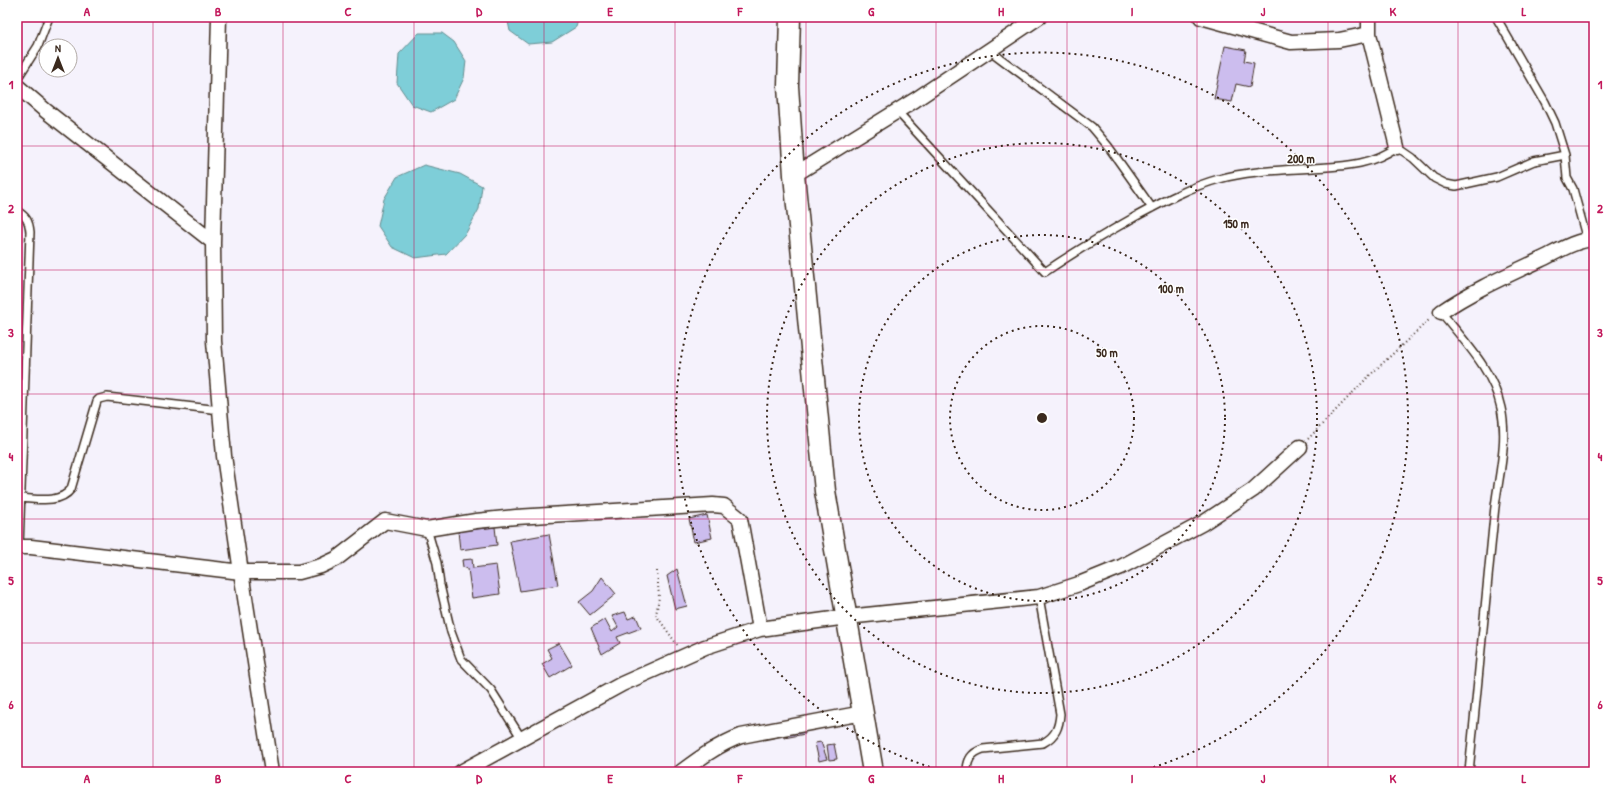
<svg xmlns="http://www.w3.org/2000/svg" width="1611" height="789" viewBox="0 0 1611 789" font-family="'Patrick Hand',sans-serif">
	<rect width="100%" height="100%" fill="#f5f2fc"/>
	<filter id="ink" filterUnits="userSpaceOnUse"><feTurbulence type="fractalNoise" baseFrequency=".025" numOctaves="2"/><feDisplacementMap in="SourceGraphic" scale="8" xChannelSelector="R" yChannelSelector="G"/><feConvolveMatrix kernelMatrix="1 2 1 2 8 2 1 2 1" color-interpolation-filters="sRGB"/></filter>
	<g filter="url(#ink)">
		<!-- water -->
		<path fill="#7eced8" stroke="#638c8e" d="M507,17H579L576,27L552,42L528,44L510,31Z
			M419,33H442L454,42L466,61L464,78L454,99L431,112L412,105L397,83L399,54Z
			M424,165L460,174L482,186L479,209L466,233L446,254L415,258L392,247L378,226L384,199L397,177Z"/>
		<!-- building -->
		<path fill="#ccbdee" stroke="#3b2a1e" d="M1225,46L1246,50L1244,61L1254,63L1250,87L1236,84L1232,102L1214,99Z
			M707,515L712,538L694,542L689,519Z
			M495,527L497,545L460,550L458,531Z
			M549,534L558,585L520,591L510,541Z
			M472,559L473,568L496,565L500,594L472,598L468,569L463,567L462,560Z
			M677,569L687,606L675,609L667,576Z
			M602,577L616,594L590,615L579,602L593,591Z
			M625,612L628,619L636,616L641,628L617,637L620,643L602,654L591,628L605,619L612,632L618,627L612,616Z
			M559,643L572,665L550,678L542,664L552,658L547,649Z
			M804,728L805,734L784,738L782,732Z
			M821,742L827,759L819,761L815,743Z
			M834,744L837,759L829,760L827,745Z"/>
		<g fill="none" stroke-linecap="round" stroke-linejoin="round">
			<defs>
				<path id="service" d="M1496,17L1545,102L1555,123L1565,155
					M989,50L1092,127L1108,146L1152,208
					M17,79L38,46L49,17
					M897,111L1045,272C1074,252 1103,235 1133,218C1161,203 1189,187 1219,179C1247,171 1284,170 1313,168C1344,166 1370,166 1397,147L1413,158L1434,178L1446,184L1456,186L1497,177L1534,161L1565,155L1567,178L1573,189L1587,240
					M17,211C26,216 29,221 30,232L19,547
					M1441,312C1465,342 1493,370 1501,408C1509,444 1497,481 1494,516C1486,602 1477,687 1469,772
					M20,498C37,499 60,504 71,489L97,401L99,399L107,397L220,410
					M427,529L437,563L440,585L451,632L461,659L491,690L522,739
					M967,772C967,760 971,753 983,749L1043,743C1056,736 1059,727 1060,714L1039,597"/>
				<path id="minor" d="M219,17L213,242L214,341L224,456L241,572L272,772
					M1201,17L1291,42L1339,40L1369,34
					M1369,17V34L1397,147
					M17,86L46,111L213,242
					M794,175L915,100L1039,17
					M1441,312C1472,291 1506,276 1540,260C1557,252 1575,240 1594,239
					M17,547H31L241,572H299L321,566L336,559L385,521L427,529L476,521L516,517L713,505L724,506L740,519L760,629
					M461,772L622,684L705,647L760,629L847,617L1039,597L1079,584L1121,567L1203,523L1253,490L1300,447
					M681,772C700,758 719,744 741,736L863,713"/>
				<path id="secondary" d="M790,17L788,86L794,175L825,491L873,772"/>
			</defs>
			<!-- service casing -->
			<use href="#service" stroke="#3b2a1e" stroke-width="10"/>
			<!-- minor casing -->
			<use href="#minor" stroke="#3b2a1e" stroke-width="17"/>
			<!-- secondary casing -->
			<use href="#secondary" stroke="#3b2a1e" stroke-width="23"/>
			<!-- path -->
			<path stroke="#3b2a1e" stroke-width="2" stroke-dasharray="1 3" stroke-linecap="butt" d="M1308,439L1369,376L1430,319
				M657,571L659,597L656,615L678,646"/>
			<!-- service -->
			<use href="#service" stroke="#fff" stroke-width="7"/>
			<!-- minor -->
			<use href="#minor" stroke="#fff" stroke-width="14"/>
			<!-- secondary -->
			<use href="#secondary" stroke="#fff" stroke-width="20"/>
		</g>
	</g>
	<!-- grid -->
	<path fill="none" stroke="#c2185b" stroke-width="1" stroke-opacity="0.55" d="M153,17V772M283,17V772M414,17V772M544,17V772M675,17V772M806,17V772M936,17V772M1067,17V772M1197,17V772M1328,17V772M1458,17V772M17,146H1594M17,270H1594M17,394H1594M17,519H1594M17,643H1594"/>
	<!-- distance rings -->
	<g fill="none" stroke="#3b2a1e" stroke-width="2" stroke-dasharray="2 4">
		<circle cx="1042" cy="418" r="92"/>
		<circle cx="1042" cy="418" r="183"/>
		<circle cx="1042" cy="418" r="275"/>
		<path d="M947 772A366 366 0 1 1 1137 772"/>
	</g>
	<circle cx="1042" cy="418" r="6" fill="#3b2a1e" stroke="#fff" stroke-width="2"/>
	<g font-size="12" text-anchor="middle" font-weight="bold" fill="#3b2a1e" stroke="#fff" stroke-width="3" stroke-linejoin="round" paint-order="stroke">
		<text x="1301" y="163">200 m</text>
		<text x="1236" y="228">150 m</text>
		<text x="1171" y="293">100 m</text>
		<text x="1107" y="357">50 m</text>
	</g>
	<!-- margin -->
	<rect width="1611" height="789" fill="none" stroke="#fff" stroke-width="44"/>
	<!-- north arrow -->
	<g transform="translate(58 58)"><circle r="19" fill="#ffffff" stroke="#b1aaa5"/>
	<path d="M0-3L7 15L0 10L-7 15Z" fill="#3b2a1e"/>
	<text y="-6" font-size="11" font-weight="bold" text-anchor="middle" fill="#3b2a1e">N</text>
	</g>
	<rect x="22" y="22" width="1567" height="745" fill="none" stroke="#c2185b" stroke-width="1.5"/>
	<g font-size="13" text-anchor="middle" font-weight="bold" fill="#c2185b">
		<text x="87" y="16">A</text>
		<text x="218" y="16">B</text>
		<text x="348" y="16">C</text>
		<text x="479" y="16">D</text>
		<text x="610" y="16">E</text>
		<text x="740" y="16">F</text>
		<text x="871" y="16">G</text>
		<text x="1001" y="16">H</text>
		<text x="1132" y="16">I</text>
		<text x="1263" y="16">J</text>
		<text x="1393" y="16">K</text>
		<text x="1524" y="16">L</text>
		<text x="11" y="89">1</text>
		<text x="1600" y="89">1</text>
		<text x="11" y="213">2</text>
		<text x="1600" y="213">2</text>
		<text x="11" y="337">3</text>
		<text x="1600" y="337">3</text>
		<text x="11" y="461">4</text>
		<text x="1600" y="461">4</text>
		<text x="11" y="585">5</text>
		<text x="1600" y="585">5</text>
		<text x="11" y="709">6</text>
		<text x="1600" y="709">6</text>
		<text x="87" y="783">A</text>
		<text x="218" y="783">B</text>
		<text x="348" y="783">C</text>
		<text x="479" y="783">D</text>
		<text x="610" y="783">E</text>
		<text x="740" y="783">F</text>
		<text x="871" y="783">G</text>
		<text x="1001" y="783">H</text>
		<text x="1132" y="783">I</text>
		<text x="1263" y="783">J</text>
		<text x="1393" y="783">K</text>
		<text x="1524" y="783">L</text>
	</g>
</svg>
